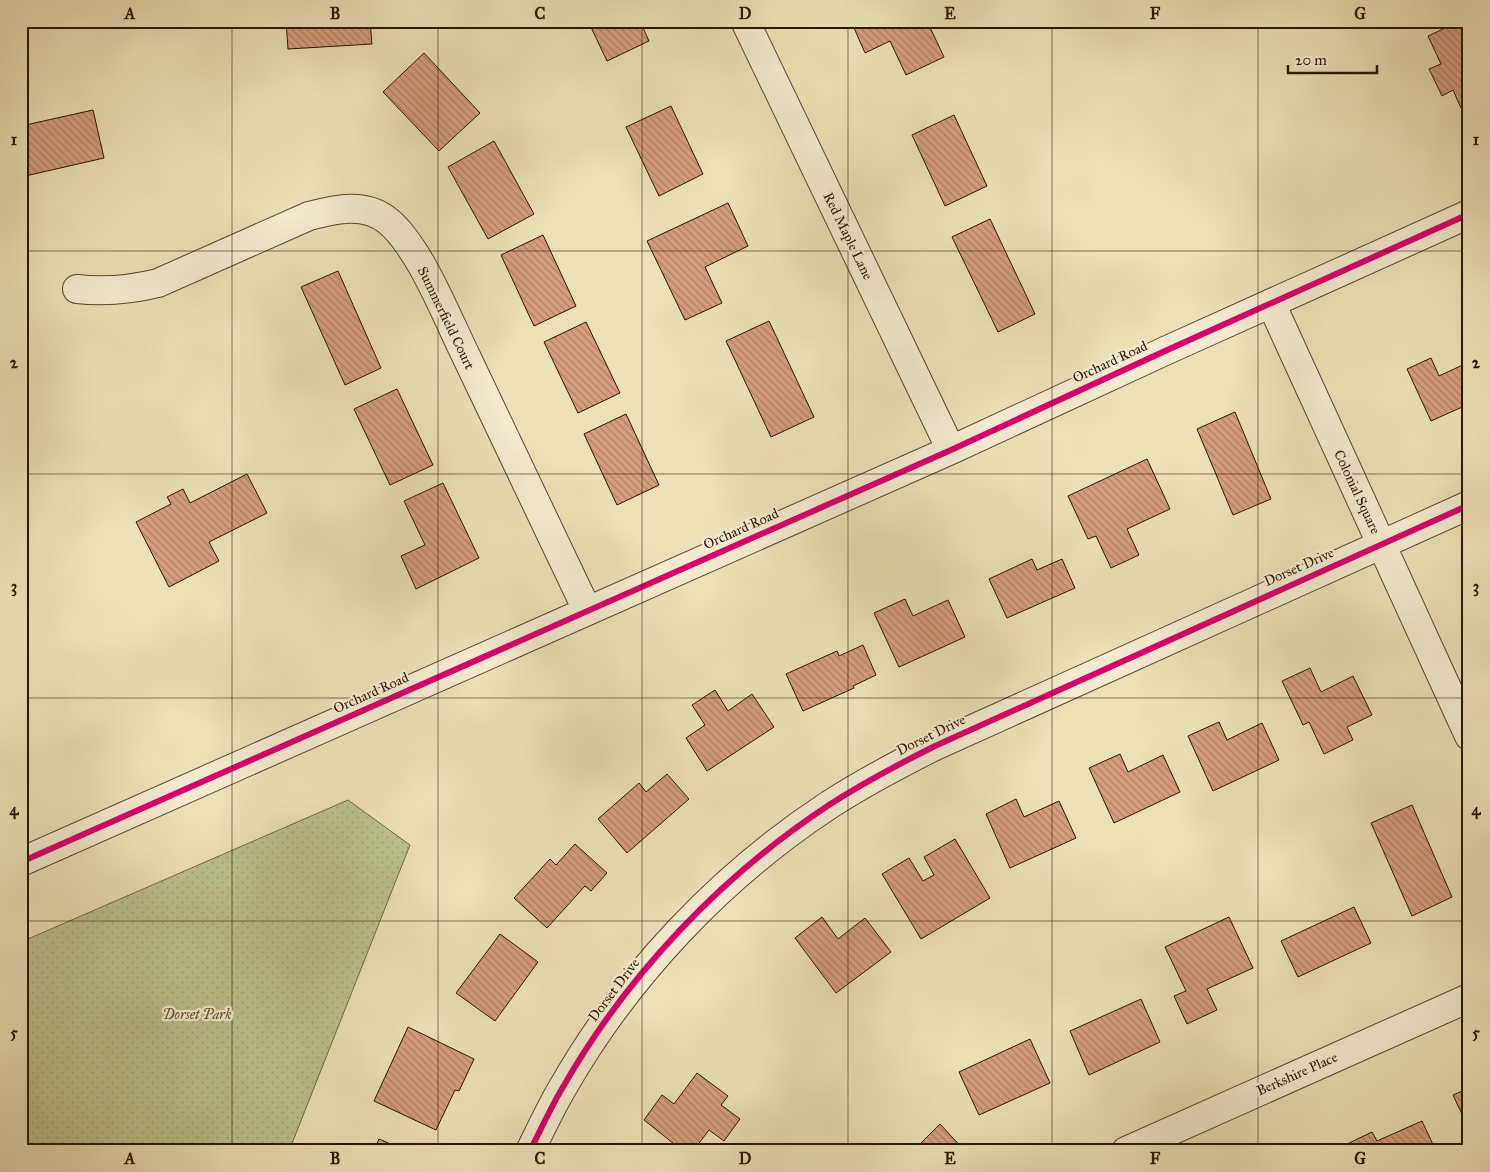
<svg xmlns="http://www.w3.org/2000/svg" width="1490" height="1172" viewBox="0 0 1490 1172" font-family="'IM FELL Great Primer',serif">
	<defs>
		<pattern id="grass-dots" width="8" height="8" patternUnits="userSpaceOnUse" patternTransform="scale(1.25)"><rect width="8" height="8" fill="#bac18c"/><path d="M2 2h.1M6 6h.1" fill="none" stroke="#a0a577" stroke-width="1.8" stroke-linecap="round"/></pattern>
		<pattern id="building-back-hatch" width="6" height="6" patternUnits="userSpaceOnUse" patternTransform="scale(1.25)"><rect width="6" height="6" fill="#d59e7f"/><path d="M-1 5l2 2M0 0l6 6M5-1l2 2" fill="none" stroke="#ad8066"/></pattern>
	</defs>
	<rect width="100%" height="100%" fill="#ece0b6"/>
	<filter id="stains"><feTurbulence type="fractalNoise" baseFrequency=".004" numOctaves="4"/><feColorMatrix values="0 0 0 0 .2 0 0 0 0 .09 0 0 0 0 .02 0 0 0 .5 -.17"/></filter>
	<radialGradient id="worn" r=".72"><stop offset=".6" stop-color="#630" stop-opacity="0"/><stop offset="1" stop-color="#630" stop-opacity=".3"/></radialGradient>
	<!-- grass -->
	<path fill="url(#grass-dots)" stroke="#716a46" d="M348,800L410,845L289,1151H21V942Z"/>
	<!-- building -->
	<path fill="url(#building-back-hatch)" stroke="#281400" d="M286,21H370L372,44L288,49Z
		M588,21H640L649,41L607,61Z
		M851,21H927L944,57L906,75L890,41L865,53Z
		M1452,21H1469V105L1461,108L1453,90L1442,96L1429,69L1441,64L1428,36L1454,24Z
		M424,53L480,113L439,151L383,92Z
		M671,106L703,174L659,196L626,127Z
		M93,110L104,158L21,177V126Z
		M954,115L987,186L945,206L912,135Z
		M494,141L534,214L488,239L448,167Z
		M728,203L748,246L705,267L722,303L685,320L647,241Z
		M990,219L1035,314L998,332L952,237Z
		M543,235L576,306L534,326L501,255Z
		M338,271L381,368L345,385L301,287Z
		M769,321L814,417L771,437L726,341Z
		M586,322L620,393L578,413L544,342Z
		M1431,358L1439,376L1469,362V404L1431,421L1407,369Z
		M397,389L433,465L390,485L354,409Z
		M1235,412L1271,499L1233,515L1197,429Z
		M626,414L659,485L617,505L584,434Z
		M1147,459L1170,509L1127,529L1139,555L1111,568L1096,536L1088,539L1068,496Z
		M247,474L267,513L209,542L219,561L169,587L136,522L171,504L167,497L183,489L190,503Z
		M443,483L479,558L416,589L401,556L425,545L404,501Z
		M1032,559L1037,570L1062,559L1075,588L1007,618L989,579Z
		M905,599L913,616L948,600L965,637L899,667L874,613Z
		M863,645L876,675L853,686L854,688L803,711L786,674L837,651L839,656Z
		M1310,668L1321,692L1353,676L1372,715L1347,727L1353,740L1324,754L1309,722L1303,725L1282,681Z
		M715,690L728,711L752,694L774,727L707,771L686,738L705,725L692,705Z
		M1219,722L1227,740L1262,723L1279,760L1213,791L1188,736Z
		M1120,754L1128,772L1163,755L1180,792L1114,823L1089,768Z
		M667,774L689,799L627,853L598,819L639,783L646,792Z
		M1016,799L1024,817L1059,801L1076,838L1010,868L986,814Z
		M1412,805L1452,897L1412,916L1371,823Z
		M955,839L990,898L921,939L882,874L909,858L923,881L934,875L924,857Z
		M575,844L607,873L591,891L585,886L547,928L514,898L550,859L556,865Z
		M1354,907L1371,943L1298,977L1281,941Z
		M822,917L838,939L865,918L891,952L836,993L795,938Z
		M1229,917L1253,968L1207,989L1217,1010L1187,1024L1174,996L1186,991L1165,947Z
		M500,934L538,962L495,1021L456,993Z
		M1141,999L1160,1042L1089,1075L1070,1031Z
		M408,1027L474,1059L459,1091L455,1090L436,1130L374,1101Z
		M1030,1039L1050,1083L979,1115L959,1072Z
		M697,1073L728,1096L721,1105L740,1119L724,1141L709,1130L693,1151H683L644,1120L662,1095L674,1104Z
		M1469,1088V1129L1453,1095Z
		M1422,1121L1436,1151H1350L1347,1144L1372,1132L1377,1141Z
		M940,1124L965,1151H913Z
		M379,1139L407,1151H374Z"/>
	<g fill="none" stroke-linecap="round" stroke-linejoin="round">
		<defs>
			<path id="minor" d="M745,21L951,450
				M77,289C105,292 130,290 158,283L309,216C336,209 365,202 388,221C420,247 448,320 467,358C507,442 547,526 587,610
				M1271,303L1469,736
				M21,862L951,450L1165,351L1469,214
				M530,1151C541,1129 551,1107 563,1087C627,975 721,876 829,805C863,783 899,764 935,746L1469,505
				M1126,1151L1469,998"/>
		</defs>
		<!-- minor casing -->
		<use href="#minor" stroke="#59472e" stroke-width="30"/>
		<!-- minor -->
		<use href="#minor" stroke="#f3ebd0" stroke-width="28"/>
		<defs>
			<path id="cycleway" d="M21,862L951,450L1165,351L1469,214
				M530,1151C541,1129 551,1107 563,1087C627,975 721,876 829,805C863,783 899,764 935,746L1469,505"/>
		</defs>
		<!-- cycleway casing -->
		<use href="#cycleway" stroke="#f3ebd0" stroke-width="9"/>
		<!-- cycleway -->
		<use href="#cycleway" stroke="#d6006c" stroke-width="6"/>
	</g>
	<!-- grid -->
	<path fill="none" stroke="#281400" stroke-width="1" stroke-opacity="0.55" d="M232,21V1151M438,21V1151M642,21V1151M848,21V1151M1052,21V1151M1258,21V1151M21,251H1469M21,474H1469M21,698H1469M21,921H1469"/>
	<g text-anchor="middle" dominant-baseline="central" stroke-width="4.5" stroke-linejoin="round" paint-order="stroke">
		<!-- street labels -->
		<g font-size="14" fill="#281400" stroke="#f3ebd0">
			<text transform="translate(848 236) rotate(64)">Red Maple Lane</text>
			<text transform="translate(446 318) rotate(64)">Summerfield Court</text>
			<text transform="translate(1110 362) rotate(-25)">Orchard Road</text>
			<text transform="translate(1357 492) rotate(65)">Colonial Square</text>
			<text transform="translate(741 529) rotate(-24)">Orchard Road</text>
			<text transform="translate(1299 567) rotate(-24)">Dorset Drive</text>
			<text transform="translate(371 693) rotate(-24)">Orchard Road</text>
			<text transform="translate(931 735) rotate(-26)">Dorset Drive</text>
			<text transform="translate(614 990) rotate(-53)">Dorset Drive</text>
			<text transform="translate(1297 1074) rotate(-24)">Berkshire Place</text>
		</g>
		<!-- park labels -->
		<g font-size="14" font-style="italic" fill="#5b5131" stroke="#f3ebd0">
			<text x="197" y="1014">Dorset Park</text>
		</g>
	</g>
	<!-- margin -->
	<rect width="1490" height="1172" fill="none" stroke="#ece0b6" stroke-width="55"/>
	<!-- scale -->
	<path d="M1288 65v8h89v-8" fill="none" stroke="#281400" stroke-width="2.5"/>
	<text x="1295" y="65" font-size="15" fill="#281400" stroke="#f3ebd0" stroke-width="4" paint-order="stroke">20 m</text>
	<rect x="28" y="28" width="1434" height="1116" fill="none" stroke="#281400" stroke-width="2"/>
	<g font-size="16" text-anchor="middle" font-weight="bold" fill="#281400">
		<text x="130" y="19">A</text>
		<text x="335" y="19">B</text>
		<text x="540" y="19">C</text>
		<text x="745" y="19">D</text>
		<text x="950" y="19">E</text>
		<text x="1155" y="19">F</text>
		<text x="1360" y="19">G</text>
		<text x="14" y="145">1</text>
		<text x="1476" y="145">1</text>
		<text x="14" y="368">2</text>
		<text x="1476" y="368">2</text>
		<text x="14" y="592">3</text>
		<text x="1476" y="592">3</text>
		<text x="14" y="815">4</text>
		<text x="1476" y="815">4</text>
		<text x="14" y="1038">5</text>
		<text x="1476" y="1038">5</text>
		<text x="130" y="1164">A</text>
		<text x="335" y="1164">B</text>
		<text x="540" y="1164">C</text>
		<text x="745" y="1164">D</text>
		<text x="950" y="1164">E</text>
		<text x="1155" y="1164">F</text>
		<text x="1360" y="1164">G</text>
	</g>
	<rect width="100%" height="100%" filter="url(#stains)"/>
	<rect width="100%" height="100%" fill="url(#worn)"/>
</svg>
